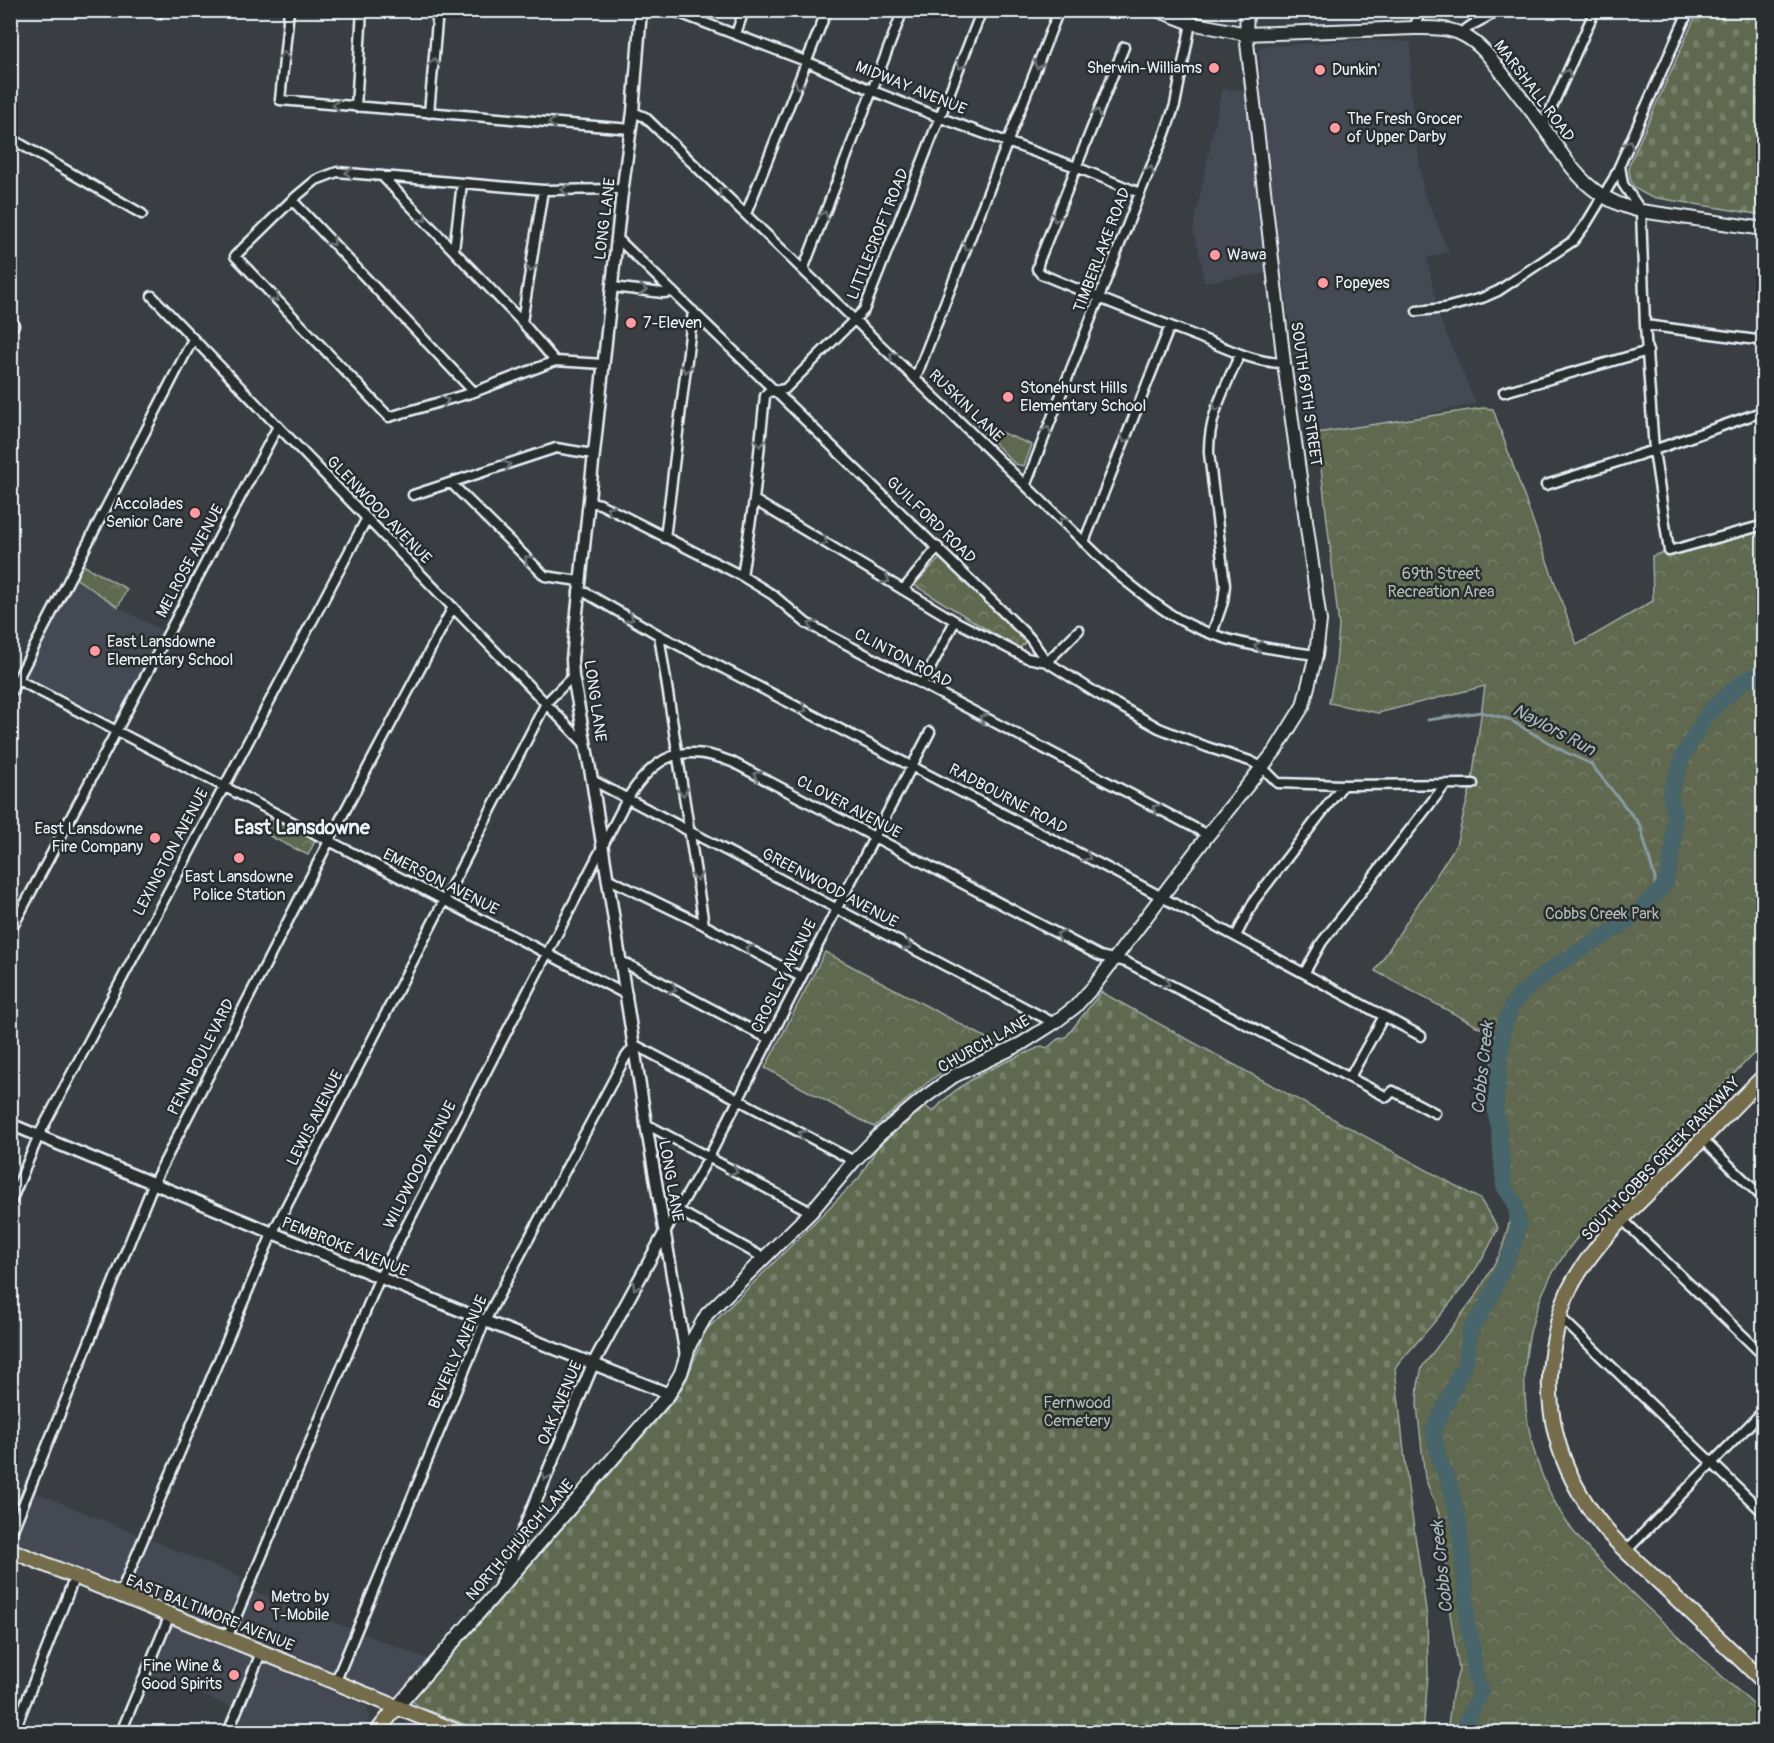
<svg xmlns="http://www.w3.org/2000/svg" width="1774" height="1743" viewBox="0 0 1774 1743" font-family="Pangolin,sans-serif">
	<defs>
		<pattern id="cemetery-stones" width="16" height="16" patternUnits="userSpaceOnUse" patternTransform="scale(1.5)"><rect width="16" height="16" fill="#60684f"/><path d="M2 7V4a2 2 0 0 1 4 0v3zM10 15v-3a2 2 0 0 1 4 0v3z" fill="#777e69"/></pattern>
		<pattern id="park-crowns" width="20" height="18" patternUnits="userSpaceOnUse" patternTransform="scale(1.5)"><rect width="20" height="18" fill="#60684f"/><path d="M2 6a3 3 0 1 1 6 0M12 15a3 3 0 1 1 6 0" fill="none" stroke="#777e69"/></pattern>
	</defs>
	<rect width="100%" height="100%" fill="#3a3e43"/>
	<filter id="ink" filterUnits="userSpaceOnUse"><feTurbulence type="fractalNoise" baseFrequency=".0167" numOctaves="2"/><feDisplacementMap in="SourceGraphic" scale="12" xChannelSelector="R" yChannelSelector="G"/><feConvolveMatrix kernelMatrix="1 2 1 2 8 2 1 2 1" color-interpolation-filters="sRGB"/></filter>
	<g filter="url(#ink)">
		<!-- built -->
		<path fill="#454a52" d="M1363,40L1411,42L1410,90L1423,190L1449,252L1427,258L1440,319L1476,404L1310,438L1298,388L1283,271L1204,282L1201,260L1193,230L1222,89L1262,91L1259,47Z
			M81,564L127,589L118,607L164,632L119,718L114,721L30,679L25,673Z
			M10,1482L241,1577L239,1585L430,1660L394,1697L11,1540Z
			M171,1624L366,1706L370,1717L363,1732H233L242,1711L151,1675Z"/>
		<!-- grass -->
		<path fill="#60684f" stroke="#a4aca4" stroke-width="1.5" d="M973,421L1032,445L1024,466L1015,464Z"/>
		<!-- cemetery -->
		<path fill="url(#cemetery-stones)" stroke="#a4aca4" stroke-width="1.5" d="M1698,11H1763V215L1651,197C1633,189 1629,185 1629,165Z
			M1101,992L1480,1199L1498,1228C1475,1282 1432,1323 1395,1368L1408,1488L1427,1617L1428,1675L1423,1732H486L421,1708L412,1701L676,1398L687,1379L705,1331L859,1178L878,1146L925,1106L933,1112C961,1078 1004,1063 1042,1046L1047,1048L1058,1039L1066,1037Z"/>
		<!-- park -->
		<path fill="url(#park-crowns)" stroke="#a4aca4" stroke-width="1.5" d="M1483,408L1493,409L1577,645L1653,601L1652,556L1763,522V1044C1723,1085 1683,1126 1643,1167C1610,1202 1573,1235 1550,1278C1508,1359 1520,1458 1573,1531C1589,1552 1608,1569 1626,1587C1671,1631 1717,1672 1763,1713L1745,1732H1447L1452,1695L1459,1670L1447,1595L1444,1527L1425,1478L1417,1405L1418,1385L1422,1367L1477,1294L1501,1252L1511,1217L1510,1202L1497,1164L1491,1091L1492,1058L1497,1037L1375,971L1456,845L1472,781L1485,686L1378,713L1329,703L1336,665L1339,626L1317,433Z
			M940,558L1027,640L1019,649L914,585Z
			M81,564L127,589L118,607L74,577Z
			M270,818L315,841L308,855L263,833Z
			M825,952L996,1043L950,1066L927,1083L874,1127L765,1068Z"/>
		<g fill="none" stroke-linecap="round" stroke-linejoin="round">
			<!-- stream -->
			<path stroke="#879da3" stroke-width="3" d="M1428,720L1481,712L1508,719L1565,752L1591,764L1640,825L1655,879V895"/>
			<!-- river -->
			<path stroke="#47656a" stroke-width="16" d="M1465,1732L1466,1723L1481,1692L1475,1674L1472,1643L1467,1624L1466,1593L1459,1521L1449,1482L1439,1460L1433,1431L1466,1361L1470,1330L1487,1305L1514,1243L1519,1226L1515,1203L1504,1186L1499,1127L1495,1110L1502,1040L1505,1024L1512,1005L1521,994L1555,966L1624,924L1660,891L1667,879L1674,844L1673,829L1675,816L1670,795L1672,787L1684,754L1707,714L1742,682L1764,672"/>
			<defs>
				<path id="minor" d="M152,10L158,14L159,10
					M289,10L280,100L631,129
					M671,10L808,62L873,91L941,118L1076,167L1140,193
					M1414,28L1421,10
					M1462,33C1472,22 1486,20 1498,10
					M736,34L744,10
					M1124,47L1039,261L1037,269L1041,274C1093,296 1144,316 1196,336C1224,347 1254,363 1284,363
					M356,107L362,10
					M633,112L645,117L1117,574C1138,590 1159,609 1182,621C1223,643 1270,649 1316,655
					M429,113L438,10
					M1543,127L1595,10
					M10,138L142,214
					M1620,166L1623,184L1641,211L1645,325L1654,450L1669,551L1764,525
					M382,176L522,322L555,361
					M292,200L474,392
					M746,214L827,10
					M617,238L1030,638L1047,662L1098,694L1159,728L1207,747L1250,761L1262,767L1278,783L1343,785L1473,784
					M454,250L462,183
					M803,270L903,10
					M612,287L663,293L673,292
					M152,296L585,744
					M1417,311L1445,308L1482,298L1498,291L1573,241L1586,224L1614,178L1689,10
					M522,322L543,190
					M10,324L14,325
					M1645,325L1764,341
					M603,364L555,361L474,392L389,417L235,256L292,200L316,180L337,172L543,190L623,189
					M916,377L1059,10
					M1504,392L1648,351
					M452,484L545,576L579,581
					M1026,484L1140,193L1163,139L1175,105L1191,23
					M1546,485L1654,450L1764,411
					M413,495L556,448L593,454
					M754,500L955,621L1027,658L1047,662L1079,630
					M589,502L600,504L742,576L773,595L806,623L1208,835
					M665,538L693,311
					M1084,542L1170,326
					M742,576L754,500L765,396L768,392L785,389L864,310L982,10
					M903,590L938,547
					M578,592L586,593L659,635L1117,873L1421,1036
					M1212,634L1223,602L1225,585L1209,453C1208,417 1226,386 1240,354
					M659,635L704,925
					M18,680L627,995
					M922,684L955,621
					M10,694L193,339
					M592,780L1054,1023
					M607,878L704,925L801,977
					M10,932L278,426
					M1236,936L1254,901L1343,785
					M621,961L769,1039
					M1305,972L1322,942L1445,785
					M1350,1077L1384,1016
					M646,1124L811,1212
					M1702,1139L1764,1199
					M10,1204L39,1135L367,518
					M679,1211L764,1258
					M1622,1219L1764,1356
					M664,1234L709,1157L837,908L930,732
					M1559,1316L1764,1513
					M10,1537L154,1182L329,841L453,607
					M1626,1551L1764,1410
					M120,1594L272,1234L546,703L573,676
					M227,1638L380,1277L627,799C655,755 682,742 732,762L1100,956L1126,962L1385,1096L1387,1097L1393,1091L1435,1113
					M335,1683L485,1321L625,1058L635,1045L854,1161
					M14,1732L75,1576
					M121,1732L170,1615
					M228,1732L261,1653
					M1763,1732H1764"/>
				<path id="tertiary" d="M641,10L633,112L621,201L572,659L573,676L592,780L646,1124L686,1356
					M10,1124L485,1321L669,1394
					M501,1584L593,1364L664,1234"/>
				<path id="secondary" d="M1157,10L1191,23L1246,34L1414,28C1429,28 1449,27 1463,35C1481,44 1493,61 1505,77C1518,94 1531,110 1544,128C1572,169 1589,199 1641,211L1764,229
					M396,1708L669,1394L681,1373L690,1344L707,1314L811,1212L854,1161L878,1136L925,1097L954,1076L1021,1044L1054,1023L1075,1007L1094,986L1208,835L1275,751L1303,706L1316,655L1320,621L1284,363L1246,34L1247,10"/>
				<path id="primary" d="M1764,1076C1733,1107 1703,1139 1672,1170C1635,1206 1593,1243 1569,1290C1562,1305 1558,1321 1555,1337C1540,1406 1558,1470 1601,1524C1617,1545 1639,1563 1659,1582C1694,1615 1729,1648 1764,1682
					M10,1550L458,1732
					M377,1732L396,1708"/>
			</defs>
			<!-- minor casing -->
			<use href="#minor" stroke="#e8f1f8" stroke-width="13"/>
			<!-- tertiary casing -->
			<use href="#tertiary" stroke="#e8f1f8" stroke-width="15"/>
			<!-- secondary casing -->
			<use href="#secondary" stroke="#e8f1f8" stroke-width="16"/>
			<!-- primary casing -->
			<use href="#primary" stroke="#e8f1f8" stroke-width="18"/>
			<!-- minor -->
			<use href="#minor" stroke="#2a2d2e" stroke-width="8"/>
			<!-- tertiary -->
			<use href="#tertiary" stroke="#2a2d2e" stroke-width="10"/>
			<!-- secondary -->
			<use href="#secondary" stroke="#2a2d2e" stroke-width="12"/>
			<!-- primary -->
			<use href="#primary" stroke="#746c4b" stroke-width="14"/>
		</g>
		<!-- one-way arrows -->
		<defs><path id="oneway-chevron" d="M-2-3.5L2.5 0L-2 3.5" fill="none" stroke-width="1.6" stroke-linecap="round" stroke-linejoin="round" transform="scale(1.5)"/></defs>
		<g stroke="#6c7275">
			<use href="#oneway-chevron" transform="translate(284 55) rotate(-85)"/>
			<use href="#oneway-chevron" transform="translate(434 62) rotate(-85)"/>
			<use href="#oneway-chevron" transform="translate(961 65) rotate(111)"/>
			<use href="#oneway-chevron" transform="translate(1038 65) rotate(111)"/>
			<use href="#oneway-chevron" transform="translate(1567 73) rotate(-66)"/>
			<use href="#oneway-chevron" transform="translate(799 85) rotate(112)"/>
			<use href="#oneway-chevron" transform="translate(336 105) rotate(-175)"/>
			<use href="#oneway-chevron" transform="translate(1097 113) rotate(-68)"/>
			<use href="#oneway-chevron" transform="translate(552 123) rotate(-175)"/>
			<use href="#oneway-chevron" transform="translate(1629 144) rotate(-66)"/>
			<use href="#oneway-chevron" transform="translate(1150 170) rotate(-66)"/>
			<use href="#oneway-chevron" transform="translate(349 173) rotate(-177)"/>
			<use href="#oneway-chevron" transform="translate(565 190) rotate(-179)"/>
			<use href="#oneway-chevron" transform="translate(722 191) rotate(-137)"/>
			<use href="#oneway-chevron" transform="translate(824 215) rotate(-69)"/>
			<use href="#oneway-chevron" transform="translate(423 218) rotate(46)"/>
			<use href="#oneway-chevron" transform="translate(1056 218) rotate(111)"/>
			<use href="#oneway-chevron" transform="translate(332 242) rotate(47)"/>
			<use href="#oneway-chevron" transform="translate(967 247) rotate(112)"/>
			<use href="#oneway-chevron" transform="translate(531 268) rotate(99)"/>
			<use href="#oneway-chevron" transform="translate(643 290) rotate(6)"/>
			<use href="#oneway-chevron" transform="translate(275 298) rotate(46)"/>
			<use href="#oneway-chevron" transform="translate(893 356) rotate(-137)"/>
			<use href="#oneway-chevron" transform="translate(686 369) rotate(97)"/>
			<use href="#oneway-chevron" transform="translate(445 401) rotate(-16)"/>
			<use href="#oneway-chevron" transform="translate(1217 407) rotate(113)"/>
			<use href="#oneway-chevron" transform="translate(1047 430) rotate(-69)"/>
			<use href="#oneway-chevron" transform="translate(1125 439) rotate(112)"/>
			<use href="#oneway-chevron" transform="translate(760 443) rotate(96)"/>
			<use href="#oneway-chevron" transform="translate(507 465) rotate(-19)"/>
			<use href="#oneway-chevron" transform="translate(610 509) rotate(-152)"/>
			<use href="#oneway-chevron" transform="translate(1063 521) rotate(-135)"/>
			<use href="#oneway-chevron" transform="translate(824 542) rotate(31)"/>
			<use href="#oneway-chevron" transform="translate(528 559) rotate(-135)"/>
			<use href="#oneway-chevron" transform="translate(886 580) rotate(31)"/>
			<use href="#oneway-chevron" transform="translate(630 618) rotate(30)"/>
			<use href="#oneway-chevron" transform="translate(812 625) rotate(-149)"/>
			<use href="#oneway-chevron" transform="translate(1258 646) rotate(-168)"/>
			<use href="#oneway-chevron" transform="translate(803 709) rotate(27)"/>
			<use href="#oneway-chevron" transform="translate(983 718) rotate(-152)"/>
			<use href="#oneway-chevron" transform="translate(757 775) rotate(-152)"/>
			<use href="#oneway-chevron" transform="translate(683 792) rotate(81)"/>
			<use href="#oneway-chevron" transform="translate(1156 808) rotate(-152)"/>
			<use href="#oneway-chevron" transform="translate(1087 857) rotate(28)"/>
			<use href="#oneway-chevron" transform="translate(697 877) rotate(81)"/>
			<use href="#oneway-chevron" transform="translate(1060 935) rotate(-152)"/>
			<use href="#oneway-chevron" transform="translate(908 946) rotate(28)"/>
			<use href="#oneway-chevron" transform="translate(749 949) rotate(-152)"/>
			<use href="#oneway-chevron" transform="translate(1166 983) rotate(27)"/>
			<use href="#oneway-chevron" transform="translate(673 989) rotate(28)"/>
			<use href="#oneway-chevron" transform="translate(802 1134) rotate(-152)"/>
			<use href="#oneway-chevron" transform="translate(734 1171) rotate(28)"/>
			<use href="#oneway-chevron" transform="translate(636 1286) rotate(119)"/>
			<use href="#oneway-chevron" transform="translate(546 1476) rotate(113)"/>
		</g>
	</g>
	<!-- markers -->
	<g fill="#ff9aa2" stroke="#2a2d2e" stroke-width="2">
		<circle cx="1214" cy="68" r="6"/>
		<circle cx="1320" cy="70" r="6"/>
		<circle cx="1335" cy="128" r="6"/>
		<circle cx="1215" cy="255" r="6"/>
		<circle cx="1323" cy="283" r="6"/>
		<circle cx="631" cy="323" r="6"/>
		<circle cx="1008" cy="397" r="6"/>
		<circle cx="195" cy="513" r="6"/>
		<circle cx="95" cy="651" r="6"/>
		<circle cx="155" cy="838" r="6"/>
		<circle cx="239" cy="858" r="6"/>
		<circle cx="259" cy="1606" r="6"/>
		<circle cx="234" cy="1675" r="6"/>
	</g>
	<g text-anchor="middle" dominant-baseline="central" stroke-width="5" stroke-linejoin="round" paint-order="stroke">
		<!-- poi labels -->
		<g font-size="16" fill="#e8f1f8" stroke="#2a2d2e" text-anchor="start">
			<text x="1202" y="68" text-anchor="end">Sherwin-Williams</text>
			<text x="1332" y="70">Dunkin'</text>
			<text x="1347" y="119">The Fresh Grocer<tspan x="1347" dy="18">of Upper Darby</tspan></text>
			<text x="1227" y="255">Wawa</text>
			<text x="1335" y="283">Popeyes</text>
			<text x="643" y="323">7-Eleven</text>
			<text x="1020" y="388">Stonehurst Hills<tspan x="1020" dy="18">Elementary School</tspan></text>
			<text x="183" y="504" text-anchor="end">Accolades<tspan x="183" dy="18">Senior Care</tspan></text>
			<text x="107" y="642">East Lansdowne<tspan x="107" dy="18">Elementary School</tspan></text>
			<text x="143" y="829" text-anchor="end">East Lansdowne<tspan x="143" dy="18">Fire Company</tspan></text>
			<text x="239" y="877" text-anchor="middle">East Lansdowne<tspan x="239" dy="18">Police Station</tspan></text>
			<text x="271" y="1597">Metro by<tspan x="271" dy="18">T-Mobile</tspan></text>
			<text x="222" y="1666" text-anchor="end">Fine Wine &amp;<tspan x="222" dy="18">Good Spirits</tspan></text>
		</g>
		<!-- street labels -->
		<g font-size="16" fill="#e8f1f8" stroke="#2a2d2e">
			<text transform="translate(911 88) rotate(22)">MIDWAY AVENUE</text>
			<text transform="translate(1534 91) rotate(53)">MARSHALL ROAD</text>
			<text transform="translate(605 219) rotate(-83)">LONG LANE</text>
			<text transform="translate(878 234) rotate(-68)">LITTLECROFT ROAD</text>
			<text transform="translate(1102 250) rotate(-69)">TIMBERLAKE ROAD</text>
			<text transform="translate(1306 394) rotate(82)">SOUTH 69TH STREET</text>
			<text transform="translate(966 406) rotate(44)">RUSKIN LANE</text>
			<text transform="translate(379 510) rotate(46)">GLENWOOD AVENUE</text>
			<text transform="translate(931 520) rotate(44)">GUILFORD ROAD</text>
			<text transform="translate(190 561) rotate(-62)">MELROSE AVENUE</text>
			<text transform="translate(903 658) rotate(28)">CLINTON ROAD</text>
			<text transform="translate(595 701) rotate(82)">LONG LANE</text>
			<text transform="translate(1008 799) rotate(28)">RADBOURNE ROAD</text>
			<text transform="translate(849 807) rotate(28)">CLOVER AVENUE</text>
			<text transform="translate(171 852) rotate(-62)">LEXINGTON AVENUE</text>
			<text transform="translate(441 882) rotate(27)">EMERSON AVENUE</text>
			<text transform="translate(830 888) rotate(28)">GREENWOOD AVENUE</text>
			<text transform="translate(784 976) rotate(-63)">CROSLEY AVENUE</text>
			<text transform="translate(984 1044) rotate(-29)">CHURCH LANE</text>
			<text transform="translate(201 1057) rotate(-63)">PENN BOULEVARD</text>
			<text transform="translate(315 1118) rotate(-63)">LEWIS AVENUE</text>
			<text transform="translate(1661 1159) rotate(-46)">SOUTH COBBS CREEK PARKWAY</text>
			<text transform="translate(420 1165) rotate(-63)">WILDWOOD AVENUE</text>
			<text transform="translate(671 1181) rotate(80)">LONG LANE</text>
			<text transform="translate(345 1247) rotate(22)">PEMBROKE AVENUE</text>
			<text transform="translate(458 1352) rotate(-66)">BEVERLY AVENUE</text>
			<text transform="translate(560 1403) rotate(-67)">OAK AVENUE</text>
			<text transform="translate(520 1540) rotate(-49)">NORTH CHURCH LANE</text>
			<text transform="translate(210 1613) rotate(22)">EAST BALTIMORE AVENUE</text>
		</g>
		<!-- park labels -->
		<g font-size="16" fill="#b2bab4" stroke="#2a2d2e">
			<text x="1441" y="574">69th Street<tspan x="1441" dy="18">Recreation Area</tspan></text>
			<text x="1602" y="914">Cobbs Creek Park</text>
			<text x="1077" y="1403">Fernwood<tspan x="1077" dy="18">Cemetery</tspan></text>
		</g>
		<!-- water labels -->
		<g font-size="18" font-style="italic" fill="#a8b9bf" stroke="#2a2d2e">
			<text transform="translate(1554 730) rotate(28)">Naylors Run</text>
			<text transform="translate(1483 1068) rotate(-84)">Cobbs Creek</text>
			<text transform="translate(1442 1567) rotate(-96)">Cobbs Creek</text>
		</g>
		<!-- quarter labels -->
		<g font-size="20" font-weight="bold" fill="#e8f1f8" stroke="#2a2d2e">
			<text x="302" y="827">East Lansdowne</text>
		</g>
	</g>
	<!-- margin -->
	<rect width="1774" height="1743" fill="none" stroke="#2a2d2e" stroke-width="36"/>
	<rect x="18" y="18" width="1738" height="1707" fill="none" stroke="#e8f1f8" stroke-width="2" filter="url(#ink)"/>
</svg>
